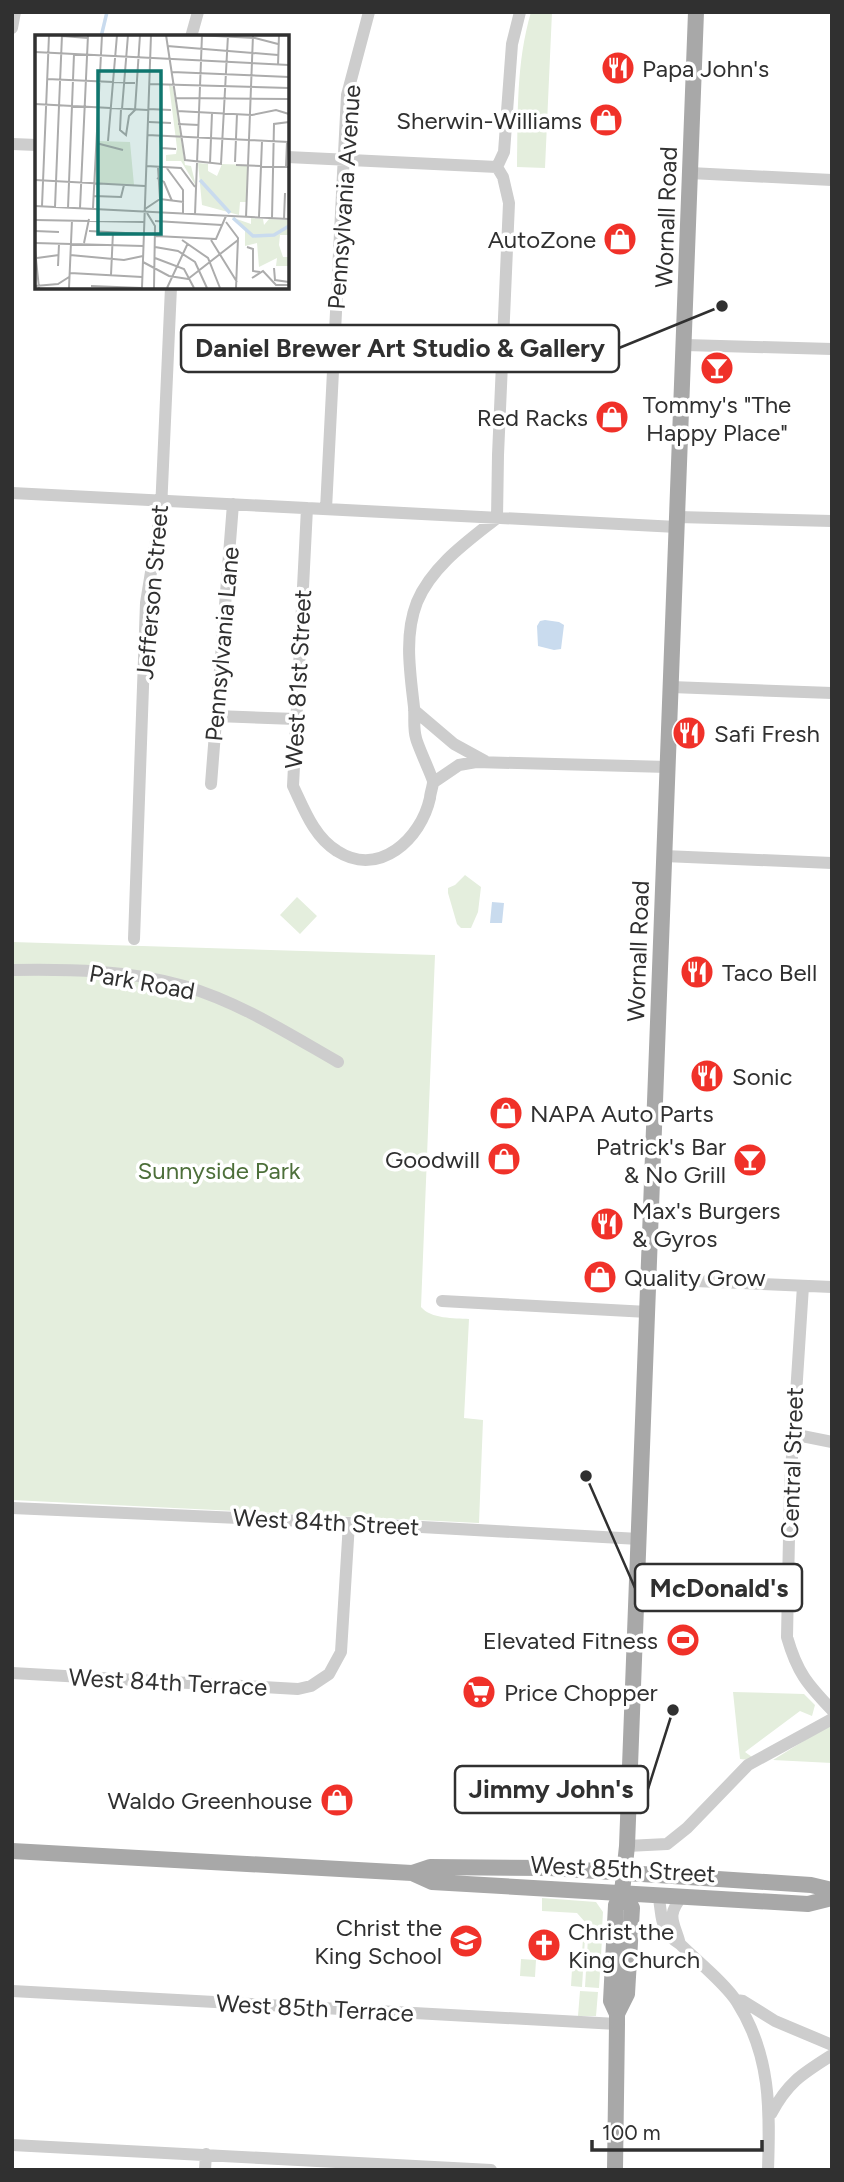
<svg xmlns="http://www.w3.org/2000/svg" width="844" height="2182" viewBox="0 0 844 2182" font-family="Figtree,sans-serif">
	<rect width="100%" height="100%" fill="#fff"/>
	<!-- green -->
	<path fill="#e4eedd" d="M531,12H552L545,168L517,167C518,114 516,63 531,12Z
		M465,875L481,887L478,912L471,928H461L457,924L448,893V888L455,885Z
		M297,897L317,916L300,934L280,915Z
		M12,942L435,955L421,1307C431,1319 454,1318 469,1319L464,1418L483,1420L479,1523L12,1500Z
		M733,1692L804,1694L815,1705L812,1716L800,1711L745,1752L752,1757L751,1760L740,1759Z
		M832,1726V1763L773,1760L823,1729Z
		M542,1898L596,1902L603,1912L602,1929L589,1928V1922H585L577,1913L542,1911Z
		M583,1938H585L582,1987L571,1986L572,1969H581Z
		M588,1938L602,1939L599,1988L585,1987Z
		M521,1959L536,1960L535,1977L520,1976Z
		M580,1991L598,1992L596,2016H578Z"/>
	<!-- water -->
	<path fill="#c9dbee" d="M545,620L559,622L564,625L561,649L554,650L538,646L537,626L540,621Z
		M492,902L504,903L502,923H490Z"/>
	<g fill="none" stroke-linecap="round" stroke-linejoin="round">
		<!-- stream -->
		<path stroke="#c9dbee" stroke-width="3.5" d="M101,37L107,12"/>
		<!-- minor -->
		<path stroke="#cdcdcd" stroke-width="12" d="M12,28L15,12
			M191,37L198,12
			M12,144L37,145
			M287,157L497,167
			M690,173L832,180
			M685,345L832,349
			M12,493L677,527
			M307,508L293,786C304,809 314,837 337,851C379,878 421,839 430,798C430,794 433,786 433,782C433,778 418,747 416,738C413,728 415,717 414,707C410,672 404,635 417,602C432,566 468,541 497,518L498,455L509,203L503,177L497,167L504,152L512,44L520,12
			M326,509L347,95L369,12
			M678,517L832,521
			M671,687L832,693
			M414,710L454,744L485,761
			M216,716L296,719
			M434,782L459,765L476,762L668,767
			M211,784L233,504
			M664,856L832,863
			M134,939L146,603L161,510L171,287
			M12,970C69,969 129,970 184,986C239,1002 289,1034 338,1062
			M649,1279L832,1287
			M803,1286L790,1487L787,1637C797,1672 807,1684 832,1710
			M442,1301L648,1312
			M792,1434L832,1442
			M12,1508L349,1523L639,1539
			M12,1673L298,1689L311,1686L329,1674L341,1652L349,1523
			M627,1846L667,1844L687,1828L748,1765L832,1719
			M658,1894C663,1916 658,1931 680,1944C696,1960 726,1984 737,2002C771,2055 770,2109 768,2170
			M680,1944C674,1921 665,1917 683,1895
			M12,1991L617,2024
			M736,2000L743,2001L775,2021L832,2045
			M771,2114C788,2082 802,2074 832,2055
			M12,2145L491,2170
			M205,2170L206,2154"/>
		<!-- major -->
		<path stroke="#a8a8a8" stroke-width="16" d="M12,1851L412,1873L430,1867L550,1868L811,1885L832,1890
			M412,1873L432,1882L808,1904L832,1898
			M617,2014L627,1994L632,1908L622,1892
			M615,2170L617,2024V2014L611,2001L616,1905L622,1892L627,1846L696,12"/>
	</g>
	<!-- icons -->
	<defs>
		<symbol id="restaurant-disc" viewBox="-11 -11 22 22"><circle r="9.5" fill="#f03129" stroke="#fff"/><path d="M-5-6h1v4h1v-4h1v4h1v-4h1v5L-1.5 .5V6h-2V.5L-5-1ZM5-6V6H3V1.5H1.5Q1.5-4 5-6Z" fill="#fff"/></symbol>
		<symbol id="shop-disc" viewBox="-11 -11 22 22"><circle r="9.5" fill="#f03129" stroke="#fff"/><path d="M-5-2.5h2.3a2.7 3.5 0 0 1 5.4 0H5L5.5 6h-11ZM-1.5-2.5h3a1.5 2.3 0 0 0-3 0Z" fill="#fff"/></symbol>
		<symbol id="bar-disc" viewBox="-11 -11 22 22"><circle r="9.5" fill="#f03129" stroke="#fff"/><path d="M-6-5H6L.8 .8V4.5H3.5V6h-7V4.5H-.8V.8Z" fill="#fff"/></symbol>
		<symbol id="stadium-disc" viewBox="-11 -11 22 22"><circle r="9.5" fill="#f03129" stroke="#fff"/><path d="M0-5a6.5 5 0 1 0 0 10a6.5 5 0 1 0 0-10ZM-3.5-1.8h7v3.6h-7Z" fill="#fff"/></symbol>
		<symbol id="supermarket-disc" viewBox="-11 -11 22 22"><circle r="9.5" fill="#f03129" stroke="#fff"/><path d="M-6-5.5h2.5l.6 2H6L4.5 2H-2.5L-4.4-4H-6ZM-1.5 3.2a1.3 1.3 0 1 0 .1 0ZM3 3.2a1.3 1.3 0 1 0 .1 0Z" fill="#fff"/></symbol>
		<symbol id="school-disc" viewBox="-11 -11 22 22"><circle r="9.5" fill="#f03129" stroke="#fff"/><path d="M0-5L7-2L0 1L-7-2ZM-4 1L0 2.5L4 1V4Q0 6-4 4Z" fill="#fff"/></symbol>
		<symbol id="church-disc" viewBox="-11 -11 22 22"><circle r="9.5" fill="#f03129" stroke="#fff"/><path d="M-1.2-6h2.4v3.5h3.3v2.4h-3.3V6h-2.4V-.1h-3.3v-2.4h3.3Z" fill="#fff"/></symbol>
	</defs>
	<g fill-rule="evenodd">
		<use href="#restaurant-disc" x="599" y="49" width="38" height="38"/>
		<use href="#shop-disc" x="587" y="101" width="38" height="38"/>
		<use href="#shop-disc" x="601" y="220" width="38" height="38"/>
		<use href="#bar-disc" x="698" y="349" width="38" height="38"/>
		<use href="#shop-disc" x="593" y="398" width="38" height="38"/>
		<use href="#restaurant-disc" x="670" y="714" width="38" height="38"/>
		<use href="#restaurant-disc" x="678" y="953" width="38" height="38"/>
		<use href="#restaurant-disc" x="688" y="1057" width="38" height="38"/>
		<use href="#shop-disc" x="487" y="1094" width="38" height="38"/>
		<use href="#shop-disc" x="485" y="1140" width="38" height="38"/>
		<use href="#bar-disc" x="731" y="1141" width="38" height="38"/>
		<use href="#restaurant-disc" x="588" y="1205" width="38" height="38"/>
		<use href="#shop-disc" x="581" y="1258" width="38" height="38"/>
		<use href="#stadium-disc" x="664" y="1621" width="38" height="38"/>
		<use href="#supermarket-disc" x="460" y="1673" width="38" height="38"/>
		<use href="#shop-disc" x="318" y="1781" width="38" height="38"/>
		<use href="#school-disc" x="447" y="1922" width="38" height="38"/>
		<use href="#church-disc" x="525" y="1926" width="38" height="38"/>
	</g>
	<g text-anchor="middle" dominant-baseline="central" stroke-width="7" stroke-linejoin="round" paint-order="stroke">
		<!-- poi labels -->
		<g font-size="24" fill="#303030" stroke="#fff" text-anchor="start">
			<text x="642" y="68">Papa John's</text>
			<text x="582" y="120" text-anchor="end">Sherwin-Williams</text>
			<text x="596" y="239" text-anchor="end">AutoZone</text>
			<text x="717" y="404" text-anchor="middle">Tommy's "The<tspan x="717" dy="28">Happy Place"</tspan></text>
			<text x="588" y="417" text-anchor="end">Red Racks</text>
			<text x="714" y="733">Safi Fresh</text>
			<text x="722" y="972">Taco Bell</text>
			<text x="732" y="1076">Sonic</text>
			<text x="530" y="1113">NAPA Auto Parts</text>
			<text x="726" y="1146" text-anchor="end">Patrick's Bar<tspan x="726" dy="28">&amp; No Grill</tspan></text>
			<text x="480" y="1159" text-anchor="end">Goodwill</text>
			<text x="632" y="1210">Max's Burgers<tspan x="632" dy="28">&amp; Gyros</tspan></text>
			<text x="624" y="1277">Quality Grow</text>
			<text x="658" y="1640" text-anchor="end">Elevated Fitness</text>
			<text x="504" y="1692">Price Chopper</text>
			<text x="312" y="1800" text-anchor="end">Waldo Greenhouse</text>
			<text x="442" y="1927" text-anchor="end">Christ the<tspan x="442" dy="28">King School</tspan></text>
			<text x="568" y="1931">Christ the<tspan x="568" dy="28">King Church</tspan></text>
		</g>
		<!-- street labels -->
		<g font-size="24" fill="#303030" stroke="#fff">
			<text transform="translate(344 197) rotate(-86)">Pennsylvania Avenue</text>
			<text transform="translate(666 217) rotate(-88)">Wornall Road</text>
			<text transform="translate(152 592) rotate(-85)">Jefferson Street</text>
			<text transform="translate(222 644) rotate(-85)">Pennsylvania Lane</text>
			<text transform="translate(298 679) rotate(-87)">West 81st Street</text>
			<text transform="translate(638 951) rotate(-88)">Wornall Road</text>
			<text transform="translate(142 982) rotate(10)">Park Road</text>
			<text transform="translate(792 1463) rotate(-88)">Central Street</text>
			<text transform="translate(326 1522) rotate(3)">West 84th Street</text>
			<text transform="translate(168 1682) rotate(3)">West 84th Terrace</text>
			<text transform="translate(623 1869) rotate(3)">West 85th Street</text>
			<text transform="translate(315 2008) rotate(3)">West 85th Terrace</text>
		</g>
		<!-- park labels -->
		<g font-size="24" fill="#4d6f3a" stroke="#fff">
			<text x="219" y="1170">Sunnyside Park</text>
		</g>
	</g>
	<!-- overview -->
	<g transform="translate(35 35)">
		<rect width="254" height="254" fill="#fff"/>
		<path d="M134,50L138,52L150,130L156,131L161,151L146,126H131V120L141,119L142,113ZM62,106L95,107L99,150L60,148ZM163,128L173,129V136L182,141L187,129L213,130L212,167H205L204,180L167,170ZM196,182L216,189V183L228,184L229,190L234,184L254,185V200H245L244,210L248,222H254L253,231H241L242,223L224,232L222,208L210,211V192Z" fill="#e4eedd"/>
		<path fill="none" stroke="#c9dbee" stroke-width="3.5" d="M165,145L195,178M198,183L218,201L239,200L254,191"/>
		<path fill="none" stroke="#acacac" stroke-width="2" d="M131,0L150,125L186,129L193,0M161,0L220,3L243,9M27,1L53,3M132,11L243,20M0,17L254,30M243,30L244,0M137,37L254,42M12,44L100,48M114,49L254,53M140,63L254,64M0,69L113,75M24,71L27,0M86,74L85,95L91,100L94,81L100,75L105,0M87,74L93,0M113,74L136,75M142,76L217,80L241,75L254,79M114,87L136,88M143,89L164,90M112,100L214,105M125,100L126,113L141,114M214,105L254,107M73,106L82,0M61,108L88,115M200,127L202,79M175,128L177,78M201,130L254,132M111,131L146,133L160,152M123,132L125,164M131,132L148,155V179M251,132L252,107M122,143L129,147L137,166M0,145L110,151M59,161L86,162L89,150M0,171L254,184M7,171L14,0M20,172L24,71M33,173L39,19M45,173L53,0M58,173L67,0M110,174L125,164L149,167M112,178L120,191L119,253M160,179L167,0M211,182L218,0M224,182L227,106M237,183L239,89L254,87M249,184L250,158M0,185L109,187M120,186L187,190M191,187L203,203L201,253M0,196L24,197M54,196L109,199M120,201L181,204L191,181M147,205L173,223L185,253M176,205L202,247M0,208L108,211M49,208L54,184M120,212L143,216L160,227L172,253M212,212L218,214V236L225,237M0,215L4,253M35,220L89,225L108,221M2,223L24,220M120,223L149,234L159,253M108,227L134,241L153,244L203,205M23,231L24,209M239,233L240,245L254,247M35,238L107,242M76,240L78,197M217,243L228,236L241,250H254M0,251L23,249L34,242M56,251L107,253M34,253L37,185M107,253L116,0M132,253L153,208"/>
		<path fill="#0f766e" fill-opacity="0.15" stroke="#0f766e" stroke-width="3.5" d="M63,36H126V199H63Z"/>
		<rect width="254" height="254" fill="none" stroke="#303030" stroke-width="3.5"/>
	</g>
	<!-- callouts -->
	<path fill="none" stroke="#303030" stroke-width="2.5" d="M722 306L619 348M586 1476L635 1588M673 1710L648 1789"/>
	<g fill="#303030" stroke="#fff" stroke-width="2.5">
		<circle cx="722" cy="306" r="7"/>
		<circle cx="586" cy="1476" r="7"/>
		<circle cx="673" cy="1710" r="7"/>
	</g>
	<g fill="#fff" stroke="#303030" stroke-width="2.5">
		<rect x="181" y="325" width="438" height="47" rx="7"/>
		<rect x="635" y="1564" width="167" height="47" rx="7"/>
		<rect x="455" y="1766" width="193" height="47" rx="7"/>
	</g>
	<g font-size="26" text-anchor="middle" font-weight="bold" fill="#303030">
		<text x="400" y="357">Daniel Brewer Art Studio &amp; Gallery</text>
		<text x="719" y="1597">McDonald's</text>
		<text x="551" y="1798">Jimmy John's</text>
	</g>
	<!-- border -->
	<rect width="844" height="2182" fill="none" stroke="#303030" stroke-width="28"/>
	<!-- scale -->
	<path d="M592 2140v10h170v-10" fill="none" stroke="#303030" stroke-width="3.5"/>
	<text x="602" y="2140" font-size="21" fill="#303030" stroke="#ffffff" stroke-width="5" paint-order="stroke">100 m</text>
</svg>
